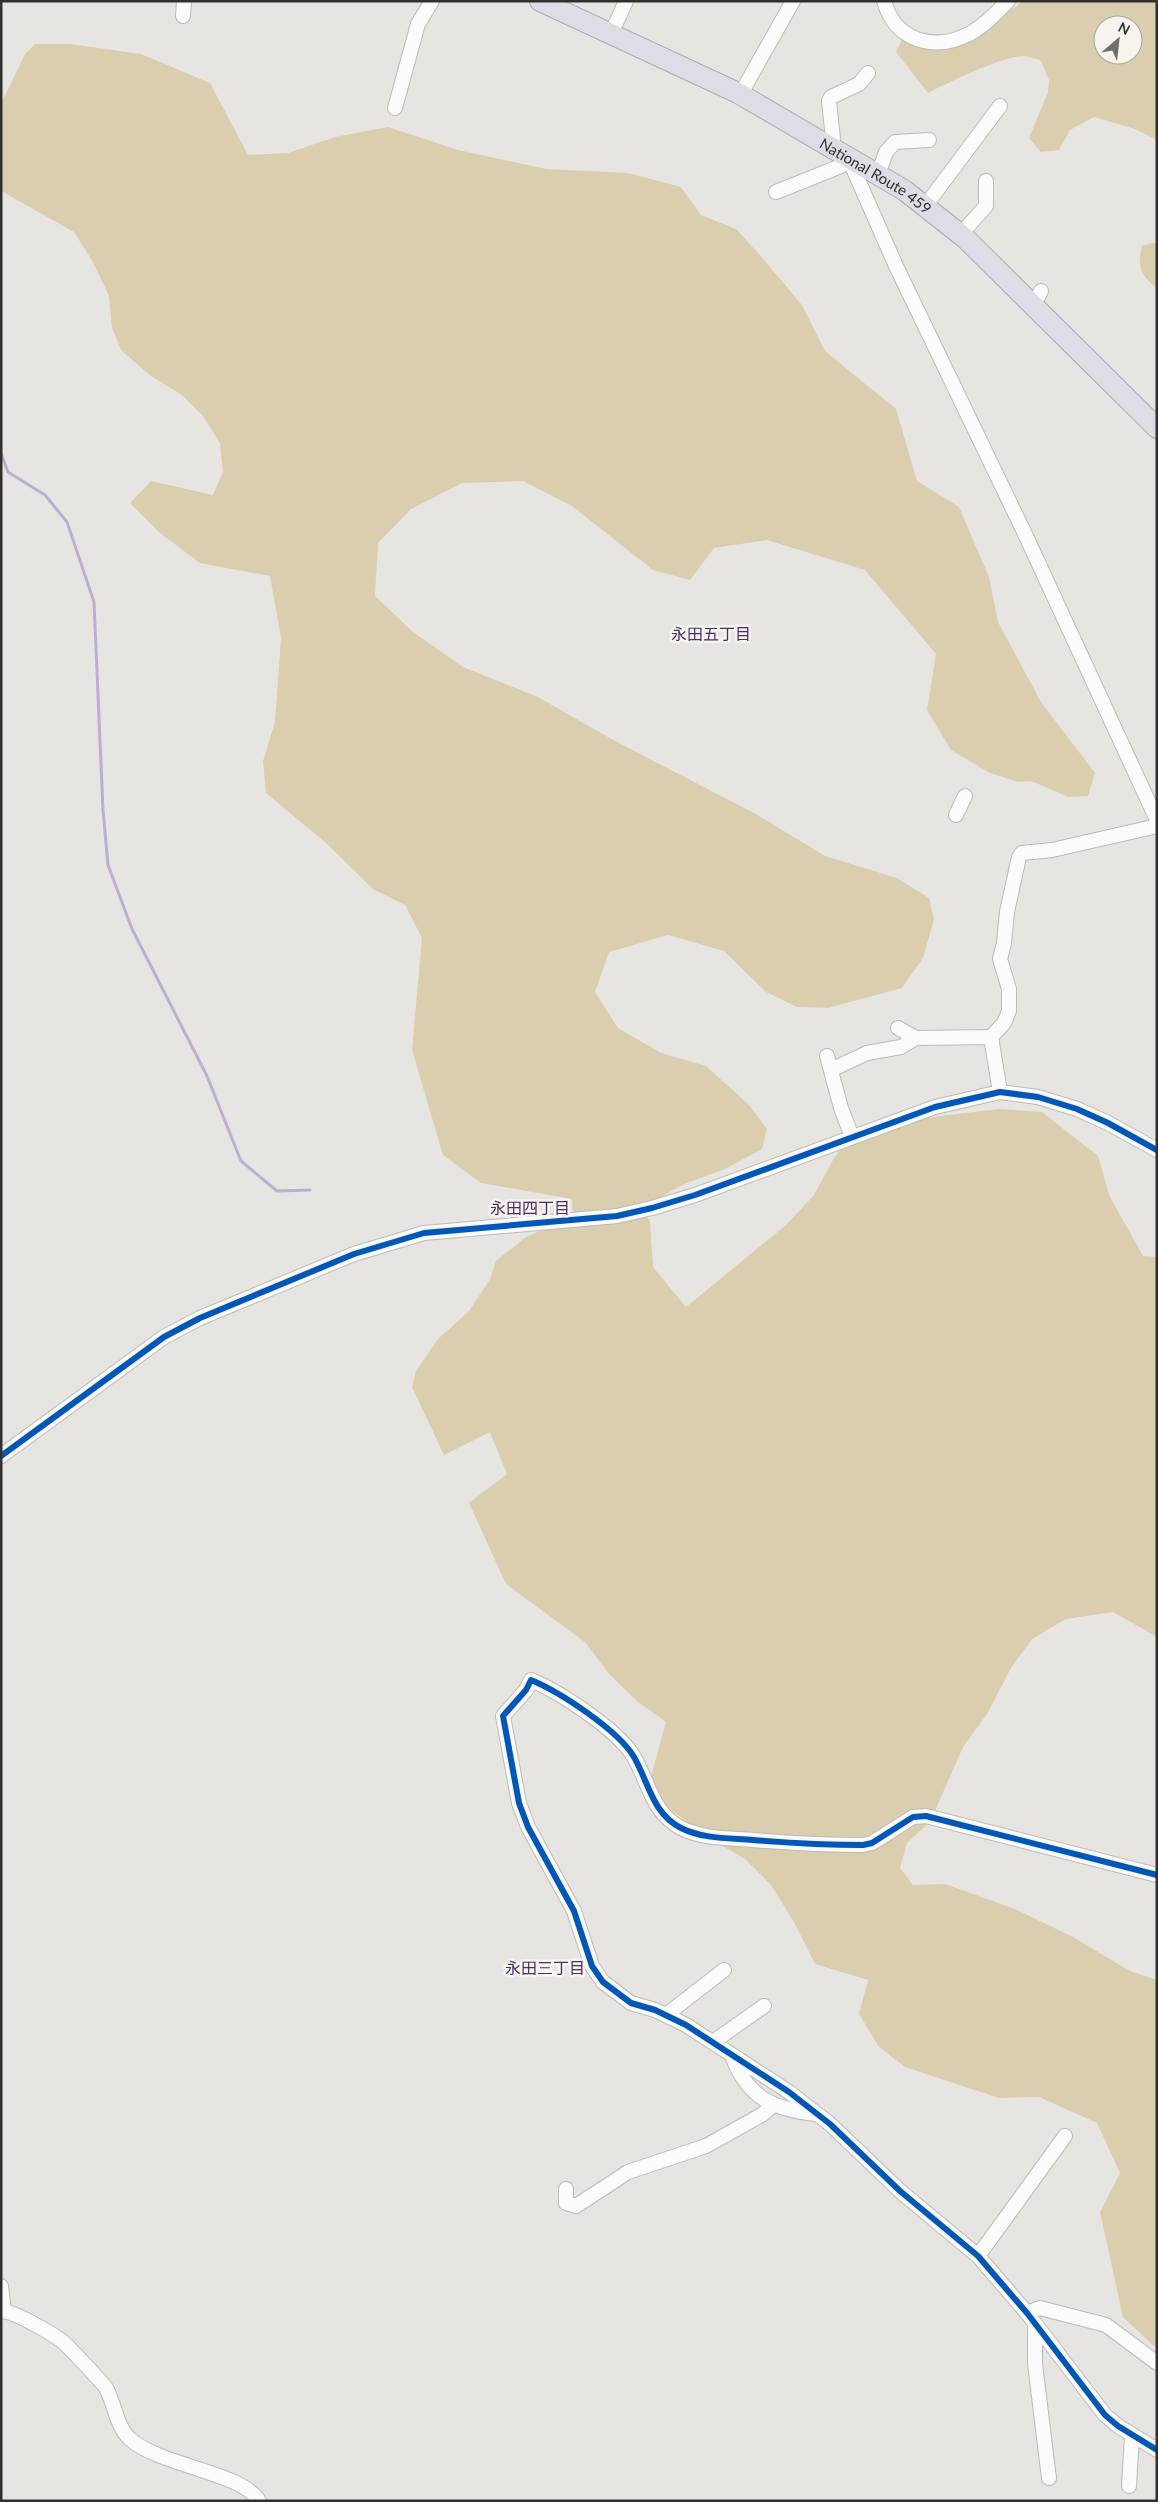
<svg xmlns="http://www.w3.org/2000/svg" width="1158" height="2502" viewBox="0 0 1158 2502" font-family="Lato,'Noto Sans JP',sans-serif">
	<rect width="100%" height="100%" fill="#e7e5e2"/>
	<!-- green -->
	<path fill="#daceaf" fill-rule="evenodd" d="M1022,1H1157V140L1135,129L1094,117L1070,130L1059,150L1041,152L1029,138L1048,92L1049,80L1041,61C1036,59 1031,57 1026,56C1006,54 947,83 928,93L896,52L905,33L959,35L1016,7ZM1103,25H1133V55H1103Z
		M35,44H70L141,54L210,83L248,155L288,153L335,137L388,127L458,150L546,169L628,173L681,187L701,215L736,229L759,254L802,305L825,351L896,409L917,481L959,507L989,577L998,622L1041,702L1095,773L1088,796L1069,797L1031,781L1018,782L990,773L951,750L927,710L936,654L865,570L767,540L714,548L690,580L653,570L572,506L523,481L462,483L411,509L378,543L375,596L413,632L463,667L538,697L615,741L754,813L825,856L897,878L929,898L934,919L923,958L902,988L828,1008L797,1007L766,992L724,951L668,935L609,952L595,992L618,1028L661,1053L706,1066L749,1105L767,1129L762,1149L725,1169L684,1184L643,1207L650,1222L653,1267L686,1307L786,1225L814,1195L834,1158L852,1137L909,1120L998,1109L1042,1112L1098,1156L1110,1197L1143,1256L1157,1257V1637L1113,1612L1066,1619L1032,1639L1011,1668L987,1714L963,1747L930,1822L907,1843L900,1868L913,1885L945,1884L1015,1909L1073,1937L1130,1971L1157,1980V2349L1123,2317L1100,2212L1120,2173L1097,2123L1039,2097L999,2098L905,2067L879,2047L859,2014L868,1980L815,1964L794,1922L771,1885L745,1859L714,1841L658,1801L650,1780L666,1722L637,1701L609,1674L585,1642L506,1584L469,1503L507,1474L490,1432L444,1455L412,1387L416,1371L438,1339L469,1311L490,1279L496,1261L526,1237L573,1217L572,1199L481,1183L443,1155L412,1050L422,938L405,905L373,889L326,843L266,793L263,761L275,722L281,638L270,576L200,563L160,533L130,503L151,481L213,495L223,472L220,443L203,416L182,395L151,376L121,350L112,328L109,296L93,262L74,232L1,191V104L25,54Z
		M1152,243L1157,244V288C1140,275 1137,266 1142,246Z"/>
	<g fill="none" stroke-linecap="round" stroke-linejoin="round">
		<!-- stream -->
		<path stroke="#beaed3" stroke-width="3" d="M1,453L8,472L45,495L67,522L94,602L103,810L108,865L132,929L207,1076L241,1161L277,1191L310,1190"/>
		<defs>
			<path id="minor" d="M884,1C895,41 934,52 969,34C984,26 996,13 1008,1
				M183,16L184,1
				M611,34L626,1
				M740,95L793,1
				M395,108L418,24L432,1
				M829,146L833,139L829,101L831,97L859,84L868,73
				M848,157L896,266L1025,534L1157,820
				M878,175L886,152L895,142L929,140
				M776,192L841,166L848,157
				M926,205L1000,106
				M961,234L986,206V181
				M1033,306L1041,291
				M956,815L965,796
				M898,1028L916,1038
				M827,1056L841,1108L852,1137
				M831,1070L867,1053L901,1047L916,1038L991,1037
				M1000,1092L991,1037L1004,1023L1009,1011V989L1000,959L1004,943L1007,912L1019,857L1022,853L1052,850L1157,826
				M1,1456L164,1337L200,1318L354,1254L424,1233L617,1216L652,1208L695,1195L935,1107L1000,1092L1038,1097L1077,1109L1108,1123L1157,1150
				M1157,1875L926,1816L913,1817L872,1843L863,1845C826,1845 790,1843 753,1840C729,1838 703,1839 681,1828C652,1813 649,1783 634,1757C618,1730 560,1692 531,1680L526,1690L503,1716L519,1803L528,1827L574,1911L592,1966L603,1982L631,2003L655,2010L686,2025L789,2092L830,2124L900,2191L978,2256L1027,2313L1105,2415L1118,2426L1157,2450
				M666,2015L724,1970
				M713,2042L764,2006
				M732,2055C746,2097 774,2110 816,2114
				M566,2189V2203L576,2206L628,2172L706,2146L763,2114L773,2105
				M978,2256L1065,2136
				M1,2286L4,2311
				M1,2311C14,2311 51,2333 62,2341C66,2344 104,2384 106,2388C115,2404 116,2426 130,2439C160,2466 242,2472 259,2501
				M1027,2313L1040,2308L1106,2325L1157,2363
				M1035,2325V2364L1049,2478
				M1129,2486L1132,2436"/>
			<g id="highway">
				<path id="s1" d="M540,1L738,93L904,190L965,238L1157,428"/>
			</g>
		</defs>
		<!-- minor casing -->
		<use href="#minor" stroke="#bcbbb8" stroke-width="16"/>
		<!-- highway casing -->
		<use href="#highway" stroke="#b0aab3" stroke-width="22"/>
		<!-- minor -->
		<use href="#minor" stroke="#fbfbfb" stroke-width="14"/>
		<!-- highway -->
		<use href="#highway" stroke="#e0dce5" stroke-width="20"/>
		<defs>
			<path id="cycleway" d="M1,1456L164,1337L200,1318L354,1254L424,1233L617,1216L652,1208L695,1195L935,1107L1000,1092L1038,1097L1077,1109L1108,1123L1157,1150
				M1157,1875L926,1816L913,1817L872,1843L863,1845C826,1845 790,1843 753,1840C729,1838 703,1839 681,1828C652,1813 649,1783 634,1757C618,1730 560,1692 531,1680L526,1690L503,1716L519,1803L528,1827L574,1911L592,1966L603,1982L631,2003L655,2010L686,2025L789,2092L830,2124L900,2191L978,2256L1027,2313L1105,2415L1118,2426L1157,2450"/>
		</defs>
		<!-- cycleway casing -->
		<use href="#cycleway" stroke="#f6f4ed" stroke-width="9"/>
		<!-- cycleway -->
		<use href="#cycleway" stroke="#0057b8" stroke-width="6"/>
	</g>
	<g text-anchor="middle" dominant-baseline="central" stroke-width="5" stroke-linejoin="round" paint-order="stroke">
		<!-- street labels -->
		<g font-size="15" fill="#31302e" stroke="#f6f4ed">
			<text stroke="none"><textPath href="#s1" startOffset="379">National Route 459</textPath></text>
		</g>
		<!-- neighbourhood labels -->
		<g font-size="16" fill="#492d68" stroke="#f6f4ed">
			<text x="711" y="633">永田五丁目</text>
			<text x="530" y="1207">永田四丁目</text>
			<text x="545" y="1967">永田三丁目</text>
		</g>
	</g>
	<!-- border -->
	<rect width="1158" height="2502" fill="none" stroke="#31302e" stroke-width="5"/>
	<!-- north arrow -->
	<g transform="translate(1118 40) rotate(28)"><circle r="24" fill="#f6f4ed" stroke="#a7a6a1"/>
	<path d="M0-4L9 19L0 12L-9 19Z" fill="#716f6d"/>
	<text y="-8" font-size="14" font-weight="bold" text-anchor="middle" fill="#31302e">N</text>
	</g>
</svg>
